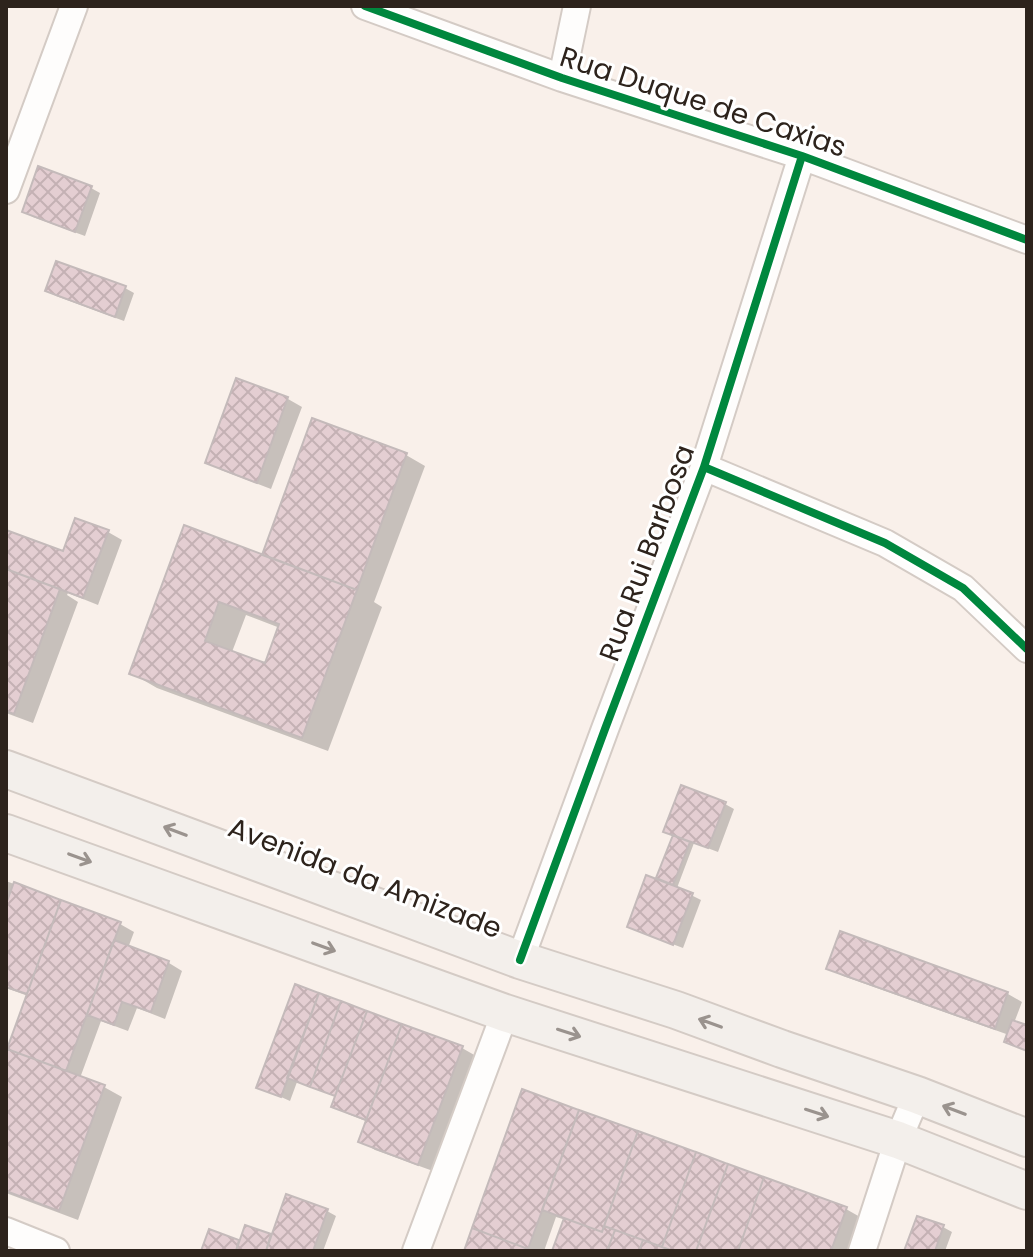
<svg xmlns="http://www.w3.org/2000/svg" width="1033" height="1257" viewBox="0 0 1033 1257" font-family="Poppins,sans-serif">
	<defs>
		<pattern id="building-cross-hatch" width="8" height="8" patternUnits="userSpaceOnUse" patternTransform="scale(2)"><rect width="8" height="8" fill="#e4ced2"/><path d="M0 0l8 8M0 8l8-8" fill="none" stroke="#c4b1b4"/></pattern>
	</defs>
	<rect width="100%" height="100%" fill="#f9f0ea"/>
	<!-- shadow -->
	<path fill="#0003" fill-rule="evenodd" d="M40,169L91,188L100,193L85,236L33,217L24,211Z
		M58,263L125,288L134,293L124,321L56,296L47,291Z
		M237,380L288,399L302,407L271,489L221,470L207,462Z
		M314,421L406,455L425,466L374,602L382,607L328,751L157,688L131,673L270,560ZM246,615L280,628L266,665L232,652Z
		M6,532L64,553L108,532L122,540L98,605L68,593L67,595L78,602L33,723L6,713Z
		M725,804L734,809L718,852L694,843L677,888L701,900L683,948L638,931L666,882L674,836Z
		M6,881L120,924L134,932L128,948L169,963L182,971L165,1019L137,1008L128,1031L101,1021L80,1078L104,1087L122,1097L78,1220L6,1193V1057L28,996L6,988Z
		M841,934L1008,994L1022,1002L1014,1023L1027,1027V1050L1009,1035L843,976L829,968Z
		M296,987L462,1048L476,1056L433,1171L375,1150L361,1141L368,1122L348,1114L334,1106L337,1097L297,1082L290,1101L259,1087Z
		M523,1092L846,1209L860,1217L848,1251H555L566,1220L556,1217L544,1251H466Z
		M327,1211L336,1216L323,1251H205L210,1232L239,1243L246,1228L272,1237Z
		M943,1227L952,1232L945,1251H906Z"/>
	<!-- building -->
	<path fill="url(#building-cross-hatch)" stroke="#c4baba" stroke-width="2" fill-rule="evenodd" d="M38,166L92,186L75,232L22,212Z
		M56,261L126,286L115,317L45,291Z
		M236,378L288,397L257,483L205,463Z
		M312,418L407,453L357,590L262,555Z
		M75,518L109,530L83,598L6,569V530L63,551Z
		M184,525L357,590L302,738L129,674ZM219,602L279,624L265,663L205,641Z
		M6,569L60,589L14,714L6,711Z
		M681,785L726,802L708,848L663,832Z
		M673,835L690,842L673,885L656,878Z
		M646,875L693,893L673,945L627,927Z
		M14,882L61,900L27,994L6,987V904Z
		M61,900L121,922L66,1071L7,1049Z
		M840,931L1008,992L995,1029L826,969Z
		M114,940L169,961L151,1012L122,1002L114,1025L87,1015Z
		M295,984L319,993L281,1097L256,1088Z
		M319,993L341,1001L310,1087L287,1078Z
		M341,1001L367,1011L335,1096L310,1087Z
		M367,1011L402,1024L366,1120L331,1107Z
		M1012,1020L1027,1025V1051L1004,1042Z
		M402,1024L463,1046L418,1165L358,1142Z
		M7,1049L105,1085L59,1211L6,1191Z
		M522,1089L579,1110L528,1249L472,1228Z
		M579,1110L638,1131L602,1232L542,1210Z
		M638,1131L696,1152L662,1247L604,1226Z
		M696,1152L728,1164L696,1251H673L662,1247Z
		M728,1164L764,1177L738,1251H696Z
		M764,1177L847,1207L831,1251H738Z
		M286,1194L328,1209L313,1251H266Z
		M917,1216L944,1225L935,1251H904Z
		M564,1218L602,1232L604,1226L615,1230L607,1251H552Z
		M245,1225L271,1234L266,1251H236Z
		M472,1228L528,1249V1251H464Z
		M209,1229L239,1240L236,1251H201Z
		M615,1230L643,1240L639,1251H607Z
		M643,1240L662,1247L673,1251H639Z"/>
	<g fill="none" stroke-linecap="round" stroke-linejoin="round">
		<defs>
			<path id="street" d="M365,6L562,78L802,156L1027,240
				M562,78L577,6
				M6,190L74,6
				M704,467L885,543L963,588L1027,649
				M520,960L605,729L704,467L802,156
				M6,1231L56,1251
				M416,1251L505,1013
				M862,1251L898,1140L917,1095"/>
			<path id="secondary" d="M6,769L520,960L676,1010L782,1049L917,1095L1027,1138
				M6,833L505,1013L898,1140L1027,1191"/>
		</defs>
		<!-- street casing -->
		<use href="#street" stroke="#d4cbc5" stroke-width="30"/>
		<!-- secondary casing -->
		<use href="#secondary" stroke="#d4cbc5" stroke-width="40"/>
		<!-- street -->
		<use href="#street" stroke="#fefdfc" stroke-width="26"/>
		<!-- secondary -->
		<use href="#secondary" stroke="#f3efeb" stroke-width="36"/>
		<defs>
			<path id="cycleway" d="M365,6L562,78L802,156L1027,240
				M704,467L885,543L963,588L1027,649
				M520,960L605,729L704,467L802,156"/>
		</defs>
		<!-- cycleway casing -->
		<use href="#cycleway" stroke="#fff" stroke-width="13"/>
		<!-- cycleway -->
		<use href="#cycleway" stroke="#00873e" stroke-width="8"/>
	</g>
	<!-- one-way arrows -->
	<defs><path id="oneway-shaft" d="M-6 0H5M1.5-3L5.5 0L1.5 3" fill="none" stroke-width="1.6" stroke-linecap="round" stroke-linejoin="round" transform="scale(2)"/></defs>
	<g stroke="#9a938e">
		<use href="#oneway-shaft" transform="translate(175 831) rotate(-159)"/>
		<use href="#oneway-shaft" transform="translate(80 858) rotate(20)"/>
		<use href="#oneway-shaft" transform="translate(324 947) rotate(20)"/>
		<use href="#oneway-shaft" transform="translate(710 1023) rotate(-160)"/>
		<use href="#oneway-shaft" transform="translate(569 1033) rotate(18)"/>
		<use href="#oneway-shaft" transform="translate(954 1110) rotate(-159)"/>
		<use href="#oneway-shaft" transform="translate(817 1113) rotate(18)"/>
	</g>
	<g text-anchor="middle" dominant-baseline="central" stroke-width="6" stroke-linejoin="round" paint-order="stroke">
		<!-- street labels -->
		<g font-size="28" fill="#2d231c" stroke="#fff">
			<text transform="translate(703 102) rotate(18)">Rua Duque de Caxias</text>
			<text transform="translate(647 553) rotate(-70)">Rua Rui Barbosa</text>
			<text transform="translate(365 878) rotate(21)">Avenida da Amizade</text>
		</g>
	</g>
	<!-- border -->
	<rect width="1033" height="1257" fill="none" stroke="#2d231c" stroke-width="16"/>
</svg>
